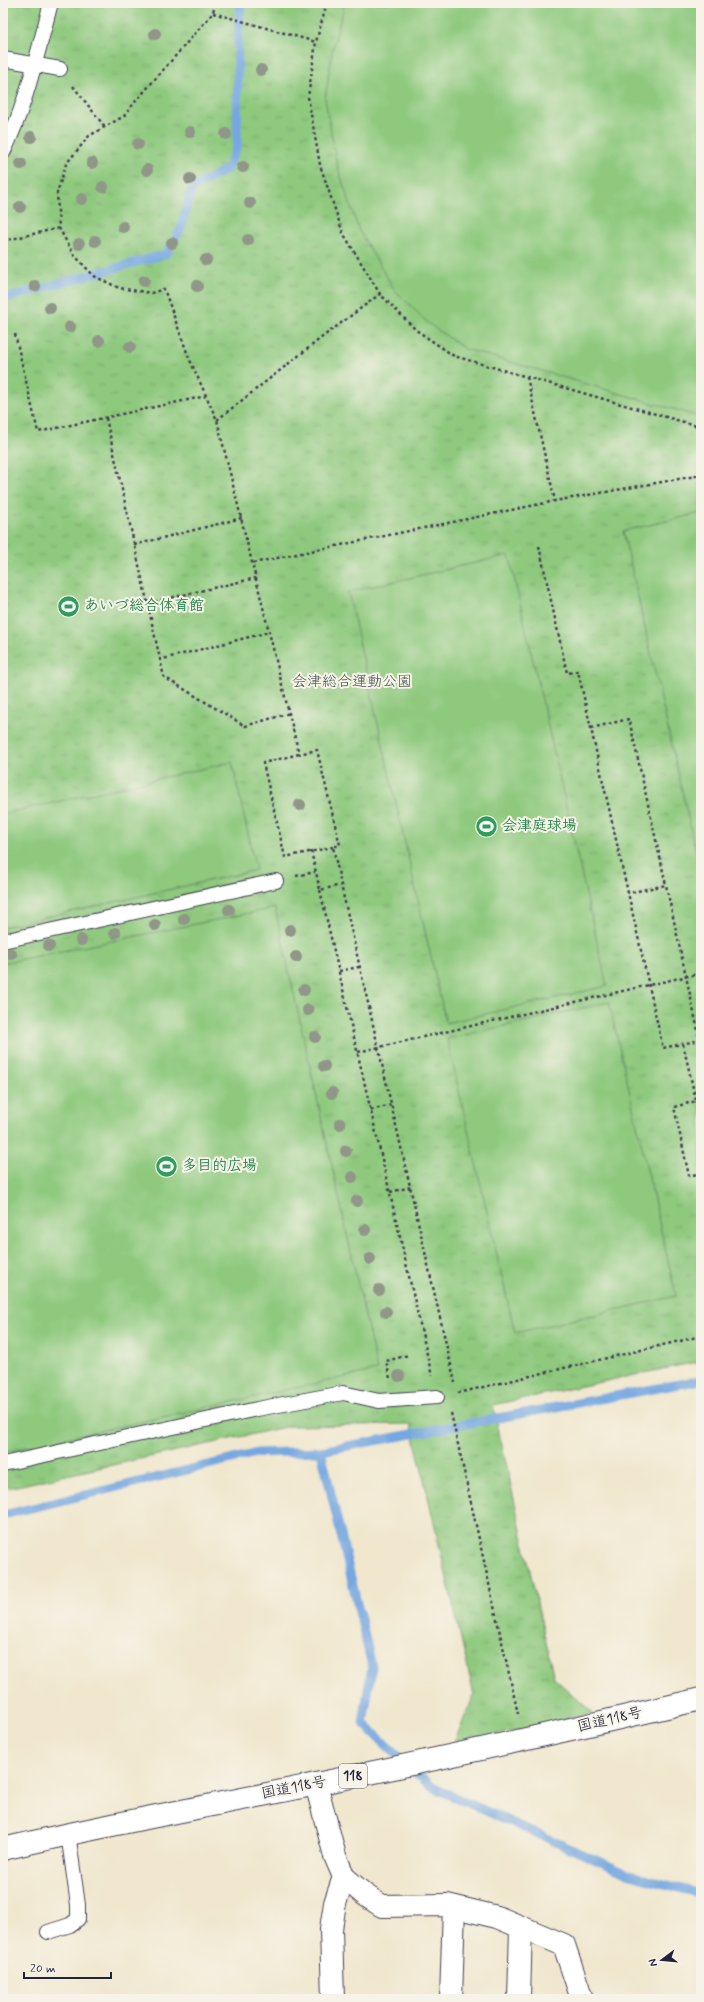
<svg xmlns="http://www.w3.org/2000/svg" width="704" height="2002" viewBox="0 0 704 2002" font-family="Mynerve,'Klee One',sans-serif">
	<defs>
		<pattern id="grass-tufts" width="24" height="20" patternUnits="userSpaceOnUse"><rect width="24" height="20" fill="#8ec97e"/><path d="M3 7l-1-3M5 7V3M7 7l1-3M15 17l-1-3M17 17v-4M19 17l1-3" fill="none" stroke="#7aac6e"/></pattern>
	</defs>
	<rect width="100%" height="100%" fill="#f7f3e8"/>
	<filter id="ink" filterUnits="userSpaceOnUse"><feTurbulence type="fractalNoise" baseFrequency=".025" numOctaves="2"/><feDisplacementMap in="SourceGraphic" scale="8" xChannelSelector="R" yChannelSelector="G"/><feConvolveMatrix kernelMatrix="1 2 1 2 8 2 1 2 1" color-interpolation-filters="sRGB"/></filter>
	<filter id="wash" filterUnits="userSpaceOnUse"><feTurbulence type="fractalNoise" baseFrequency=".012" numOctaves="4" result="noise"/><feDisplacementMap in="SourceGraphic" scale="16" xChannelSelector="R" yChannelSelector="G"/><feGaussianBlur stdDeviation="0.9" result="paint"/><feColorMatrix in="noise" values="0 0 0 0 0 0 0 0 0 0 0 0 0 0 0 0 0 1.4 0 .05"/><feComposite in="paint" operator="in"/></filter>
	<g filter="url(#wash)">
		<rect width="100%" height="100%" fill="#f0e7ce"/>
		<!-- grass -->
		<path fill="url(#grass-tufts)" stroke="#58765c" d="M3,3H701V1361L493,1405L554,1678L593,1713L453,1745L474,1695L411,1424L290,1426L3,1489Z"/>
		<!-- pitch -->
		<path fill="#8ec97e" stroke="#58765c" d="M345,3H701V417L465,349L429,324L394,289L359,231L337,165L325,99L333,47Z
			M701,513V874L623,531Z
			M509,555L607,986L446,1023L348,592Z
			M232,762L256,870L3,927V814Z
			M275,908L377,1370L3,1452V963Z
			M609,1002L676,1296L515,1333L447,1039Z"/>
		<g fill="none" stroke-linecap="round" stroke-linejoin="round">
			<!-- stream -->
			<path stroke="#76a7e0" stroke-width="9" d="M3,299L166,254L181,228L192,188L227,169L237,147L238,34L241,3
				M321,1451L372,1666L363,1723L430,1786L630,1875L701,1894
				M3,1515L257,1453L321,1451L701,1380"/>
		</g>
	</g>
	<g filter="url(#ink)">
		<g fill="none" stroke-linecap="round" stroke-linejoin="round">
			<defs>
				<path id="lane" d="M3,59L60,69
					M3,153C26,106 37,54 51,3
					M3,941L276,881
					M3,1464L257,1409L343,1393L379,1401L437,1397
					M48,1932L70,1925L78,1919V1905L68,1833"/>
				<path id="street" d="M316,1784L335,1856L344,1877L365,1895L382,1906L447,1905L497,1917L564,1945L582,1999
					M333,1999L331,1929L335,1903L344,1877
					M451,1999L454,1907
					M519,1999L521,1927"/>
				<path id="highway" d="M3,1849C107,1824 211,1806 316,1784C445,1758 573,1729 701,1699"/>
			</defs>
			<!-- lane casing -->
			<use href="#lane" stroke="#414051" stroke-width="16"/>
			<!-- street casing -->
			<use href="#street" stroke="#414051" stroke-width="24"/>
			<!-- highway casing -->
			<use href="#highway" stroke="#414051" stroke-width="24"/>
			<!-- path -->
			<path stroke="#414051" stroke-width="2.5" stroke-dasharray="3 3" stroke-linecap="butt" d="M215,3L213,13L135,102L124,116L89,136L66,164L57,193L59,228L74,255L94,276L119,288L151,293L164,289L189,358L217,420L299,754L317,750L340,845L333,847L341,885L455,1383
				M327,3L316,42L308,97L320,165L343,233L380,294L416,330L454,356L701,427
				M213,13L316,42
				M73,86L105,127
				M3,241L59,228
				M15,334L38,432L206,396
				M527,377L555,501
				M106,418L164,677L245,726L290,713
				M217,420L325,335L380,294
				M134,545L242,518
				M539,546L567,673L578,671L663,1048L700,1040L666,885L628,893
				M253,563L555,501L701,475
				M131,607L256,578
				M159,660L269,632
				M591,728L629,719L666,885
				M299,754L263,763L285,857L333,847
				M311,851L320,890L341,885
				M296,876L315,872
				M320,890L432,1376
				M339,971L359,967
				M683,1044L696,1101L674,1107L689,1176L701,1173
				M358,1052L701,973
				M371,1110L391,1105
				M390,1192L411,1187
				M390,1378L386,1361L409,1355
				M458,1393L701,1336
				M451,1413L518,1714"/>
			<!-- lane -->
			<use href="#lane" stroke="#fff" stroke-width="14"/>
			<!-- street -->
			<use href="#street" stroke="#fff" stroke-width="22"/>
			<!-- highway -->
			<use href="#highway" stroke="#fff" stroke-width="22"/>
		</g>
		<!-- trees -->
		<g fill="#909688">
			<circle cx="155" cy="34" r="6"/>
			<circle cx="261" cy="70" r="6"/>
			<circle cx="190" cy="132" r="6"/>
			<circle cx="226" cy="134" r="6"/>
			<circle cx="31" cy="137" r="6"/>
			<circle cx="138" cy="144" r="6"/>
			<circle cx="92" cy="163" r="6"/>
			<circle cx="21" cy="164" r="6"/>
			<circle cx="243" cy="167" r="6"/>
			<circle cx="147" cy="170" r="6"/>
			<circle cx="190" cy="179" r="6"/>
			<circle cx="103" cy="187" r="6"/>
			<circle cx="82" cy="199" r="6"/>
			<circle cx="250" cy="203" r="6"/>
			<circle cx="20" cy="207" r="6"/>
			<circle cx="123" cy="227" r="6"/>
			<circle cx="248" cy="240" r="6"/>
			<circle cx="95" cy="241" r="6"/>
			<circle cx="172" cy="243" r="6"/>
			<circle cx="79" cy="244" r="6"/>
			<circle cx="206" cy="260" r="6"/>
			<circle cx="144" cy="281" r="6"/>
			<circle cx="35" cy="286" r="6"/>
			<circle cx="197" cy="286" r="6"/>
			<circle cx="50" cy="308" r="6"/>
			<circle cx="70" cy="327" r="6"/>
			<circle cx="99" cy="341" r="6"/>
			<circle cx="130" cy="347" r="6"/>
			<circle cx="300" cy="805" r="6"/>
			<circle cx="229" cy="910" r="6"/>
			<circle cx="184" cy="919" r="6"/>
			<circle cx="155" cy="925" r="6"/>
			<circle cx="290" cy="930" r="6"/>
			<circle cx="115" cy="933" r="6"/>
			<circle cx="81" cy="940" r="6"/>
			<circle cx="49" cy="946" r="6"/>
			<circle cx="11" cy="954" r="6"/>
			<circle cx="296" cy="957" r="6"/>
			<circle cx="304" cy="990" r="6"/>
			<circle cx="308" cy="1010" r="6"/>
			<circle cx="315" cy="1037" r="6"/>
			<circle cx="324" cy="1066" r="6"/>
			<circle cx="332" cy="1093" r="6"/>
			<circle cx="340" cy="1124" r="6"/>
			<circle cx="346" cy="1151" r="6"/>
			<circle cx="352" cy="1177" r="6"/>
			<circle cx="357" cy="1201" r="6"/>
			<circle cx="365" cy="1230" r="6"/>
			<circle cx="370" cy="1259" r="6"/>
			<circle cx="379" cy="1290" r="6"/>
			<circle cx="386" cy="1312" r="6"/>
			<circle cx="399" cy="1376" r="6"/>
		</g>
	</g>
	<!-- icons -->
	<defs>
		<symbol id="stadium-disc" viewBox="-11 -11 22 22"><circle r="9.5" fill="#2e9e5b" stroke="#f7f3e8"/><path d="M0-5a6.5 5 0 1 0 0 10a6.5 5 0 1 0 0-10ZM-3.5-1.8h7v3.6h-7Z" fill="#fff"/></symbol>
	</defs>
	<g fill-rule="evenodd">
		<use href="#stadium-disc" x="56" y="594" width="25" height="25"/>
		<use href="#stadium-disc" x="474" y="814" width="25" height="25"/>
		<use href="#stadium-disc" x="154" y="1154" width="25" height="25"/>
	</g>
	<g text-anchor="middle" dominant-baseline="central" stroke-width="4" stroke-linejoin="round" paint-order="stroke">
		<!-- shield labels -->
		<rect fill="#f7f3e8" stroke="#62616f" stroke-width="1" x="339" y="1764" width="28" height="24" rx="3"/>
		<g font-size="14" font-weight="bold" fill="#22223b">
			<text x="353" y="1776">118</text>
		</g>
		<!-- leisure labels -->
		<g font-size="15" font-weight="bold" fill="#27864d" stroke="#f7f3e8" text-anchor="start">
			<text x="84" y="606">あいづ総合体育館</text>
			<text x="502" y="826">会津庭球場</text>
			<text x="182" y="1166">多目的広場</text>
		</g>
		<!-- park labels -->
		<g font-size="15" fill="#42544f" stroke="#f7f3e8">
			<text x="352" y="682">会津総合運動公園</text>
		</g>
		<!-- street labels -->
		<g font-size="15" fill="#22223b" stroke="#f7f3e8">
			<text transform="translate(610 1720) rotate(-13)">国道118号</text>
			<text transform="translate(294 1788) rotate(-11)">国道118号</text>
		</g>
	</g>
	<!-- margin -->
	<rect width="704" height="2002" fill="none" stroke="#f7f3e8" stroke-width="16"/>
	<!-- north arrow -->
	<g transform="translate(662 1960) rotate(254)" stroke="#f7f3e8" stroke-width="3" paint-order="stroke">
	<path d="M0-3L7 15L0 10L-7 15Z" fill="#22223b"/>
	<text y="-6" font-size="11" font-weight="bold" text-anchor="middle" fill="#22223b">N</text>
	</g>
	<!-- scale -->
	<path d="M24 1972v6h87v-6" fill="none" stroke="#22223b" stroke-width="2"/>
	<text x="30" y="1972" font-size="12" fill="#22223b" stroke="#f7f3e8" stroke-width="3" paint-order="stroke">20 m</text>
</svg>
